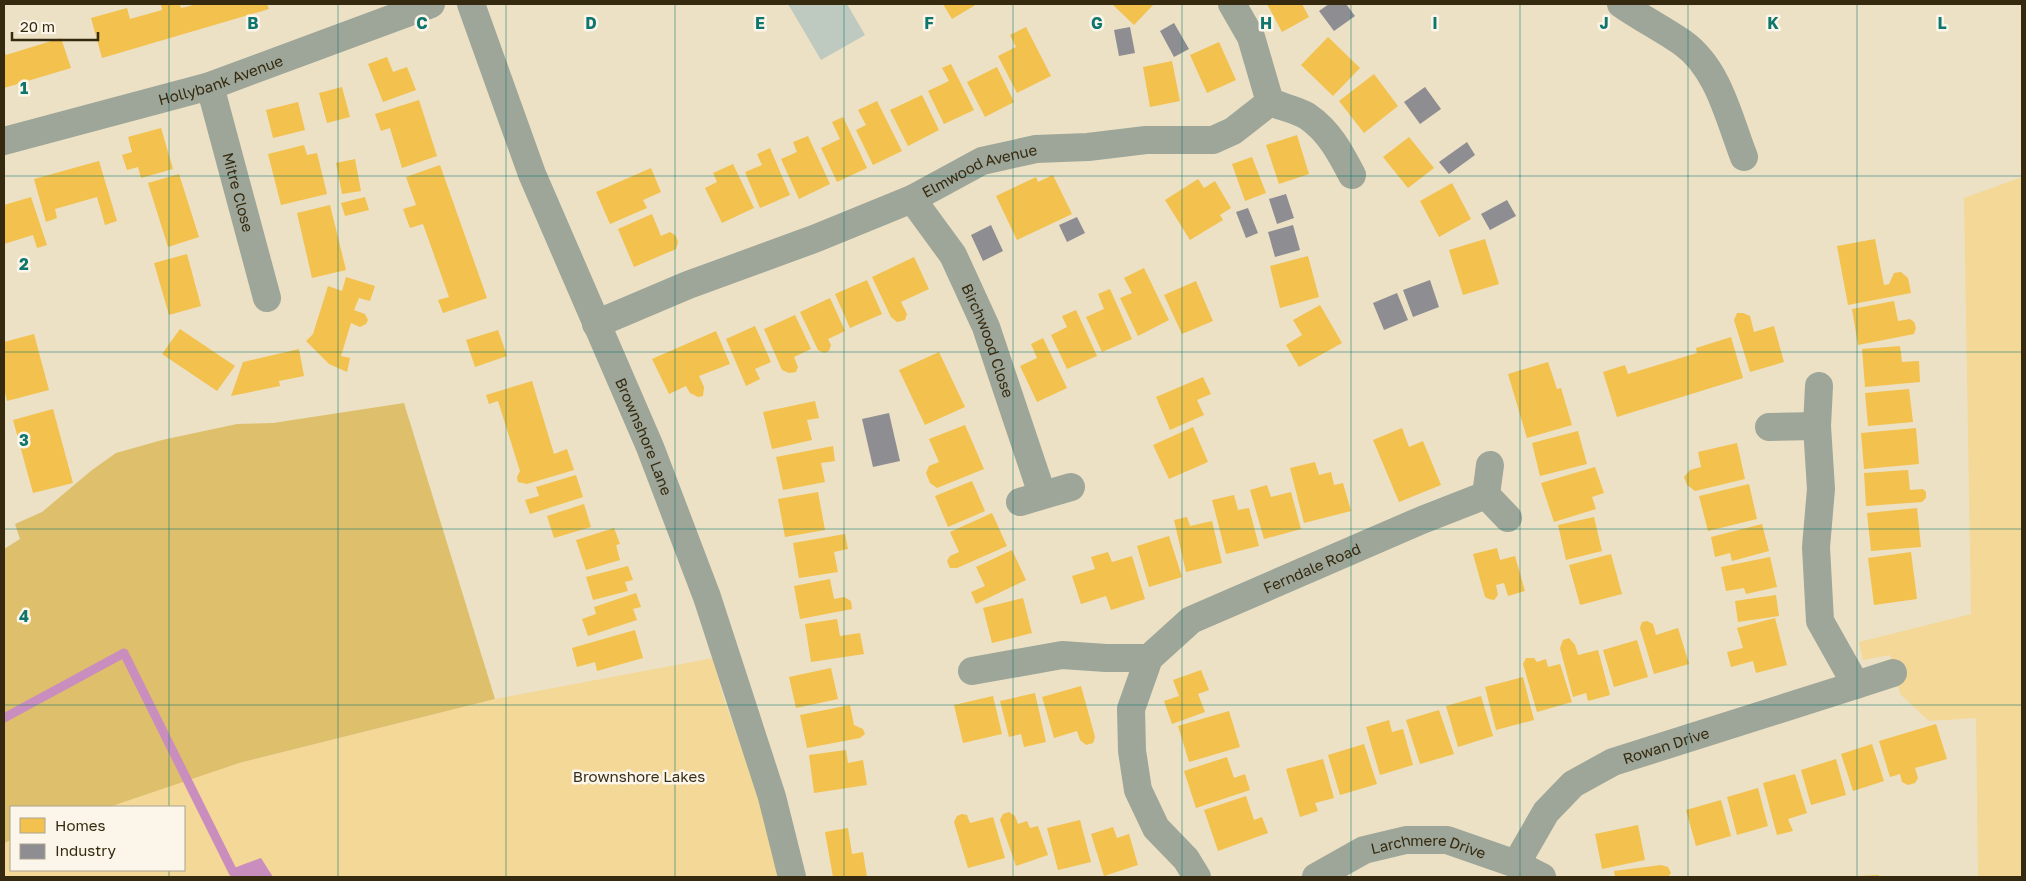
<svg xmlns="http://www.w3.org/2000/svg" width="2026" height="881" viewBox="0 0 2026 881" font-family="'Golos Text',sans-serif">
	<rect width="100%" height="100%" fill="#ece1c5"/>
	<!-- green -->
	<path fill="#f3d898" fill-rule="evenodd" d="M2022,177V877H1978L1976,718L1929,721L1900,694L1890,655L1863,660L1859,642L1971,614L1964,198Z
		M4,643L239,763L495,699L713,658L723,696L772,836L778,877H4ZM11,807H184V870H11Z"/>
	<!-- forest -->
	<path fill="#debf6c" d="M404,403L495,699L239,763L109,807H11V840L4,843V549L20,539L15,524L42,512L92,470L116,453L162,440L237,424L273,423Z"/>
	<!-- water -->
	<path fill="#c98ebd" d="M261,858L273,877H235L231,869Z"/>
	<!-- homes -->
	<path fill="#f2c14e" d="M161,4H180L181,8L198,4H267L269,9L102,58L91,18L127,8L130,19L162,10Z
		M943,4H977L952,19Z
		M1112,4H1154L1134,25Z
		M1267,4H1302L1309,17L1282,32Z
		M1026,27L1051,76L1017,93L998,56L1016,47L1010,35Z
		M1328,37L1360,68L1333,96L1301,65Z
		M61,38L71,68L4,88V50L6,55Z
		M1219,42L1236,80L1207,93L1190,55Z
		M387,57L393,72L407,67L416,90L383,102L368,64Z
		M1172,61L1180,101L1150,107L1143,67Z
		M951,64L974,110L944,124L928,91L949,81L942,68Z
		M997,67L1014,102L985,117L967,82Z
		M1374,74L1398,106L1364,133L1339,101Z
		M342,87L350,117L327,123L319,93Z
		M922,95L939,130L908,146L890,110Z
		M419,100L437,156L402,168L390,128L381,131L375,114Z
		M877,101L902,151L873,165L856,130L866,125L858,110Z
		M298,102L305,130L273,138L266,110Z
		M843,117L867,168L837,182L821,148L840,139L832,122Z
		M161,128L173,169L141,178L138,167L127,170L122,155L132,152L128,137Z
		M1297,135L1309,174L1279,184L1266,145Z
		M808,136L830,184L799,199L781,159L797,152L793,142Z
		M1409,137L1434,168L1408,188L1383,157Z
		M304,145L307,155L317,153L327,194L281,205L268,154Z
		M770,148L790,195L760,208L745,172L762,165L757,154Z
		M1252,157L1266,193L1245,201L1232,164Z
		M355,159L361,191L342,194L336,163Z
		M99,161L117,221L105,225L97,197L55,209L57,218L46,222L34,179Z
		M733,164L754,208L722,223L705,188L717,182L713,173Z
		M440,165L487,298L443,313L438,300L449,297L423,224L410,228L403,209L416,205L406,177Z
		M651,168L661,192L643,200L647,208L610,224L596,192Z
		M179,174L199,237L168,247L148,183Z
		M1053,175L1072,214L1017,240L996,196L1036,177L1038,182Z
		M1198,179L1204,188L1215,181L1231,208L1220,215L1223,220L1190,240L1165,200Z
		M1452,183L1471,219L1439,237L1420,201Z
		M31,197L47,245L37,248L33,235L4,244V205Z
		M365,197L369,210L345,216L341,203Z
		M330,205L346,270L312,278L297,213Z
		M652,214L661,236L670,232L676,236L678,242L676,249L634,267L618,229Z
		M1485,239L1499,284L1463,295L1449,250Z
		M1875,239L1884,285L1889,284L1894,273L1901,272L1908,278L1911,293L1848,305L1837,246Z
		M187,254L201,306L169,315L154,263Z
		M1308,256L1319,297L1280,308L1270,266Z
		M914,257L929,289L901,302L907,314L905,320L897,322L891,317L872,277Z
		M1144,268L1169,320L1138,336L1120,298L1132,293L1124,278Z
		M346,277L375,286L370,301L359,298L354,310L365,314L368,320L366,324L360,327L351,323L341,356L350,358L347,372L329,364L306,341L313,334L328,286L342,291Z
		M867,280L882,314L850,328L835,294Z
		M1196,281L1213,321L1182,334L1164,295Z
		M1110,289L1132,339L1102,352L1086,317L1104,309L1098,294Z
		M830,298L845,331L828,339L831,345L829,351L824,353L818,350L800,312Z
		M1894,301L1898,321L1910,319L1914,322L1916,328L1914,334L1858,345L1852,309Z
		M1320,305L1342,343L1299,367L1286,345L1302,335L1293,320Z
		M1076,310L1097,356L1067,369L1051,335L1067,327L1062,316Z
		M1737,313H1743L1750,316L1754,332L1774,326L1784,362L1750,372L1734,320Z
		M795,315L811,349L794,357L798,367L796,372L789,373L782,370L764,329Z
		M755,326L771,362L755,369L760,379L746,386L726,339Z
		M180,329L235,366L217,391L162,354Z
		M498,330L507,356L475,367L466,340Z
		M716,331L730,364L699,376L704,387L703,396L698,397L690,393L686,386L669,394L652,359Z
		M34,334L49,390L7,401L4,389V342Z
		M1731,337L1743,378L1617,417L1603,372L1625,365L1628,374L1697,353L1696,348Z
		M1043,338L1067,388L1037,402L1020,366L1037,358L1031,344Z
		M1900,346L1902,362L1919,361L1920,382L1865,387L1862,349Z
		M299,349L304,376L279,381L280,386L231,396L243,362Z
		M939,352L965,407L925,425L899,370Z
		M1548,362L1557,389L1561,388L1572,425L1527,438L1508,374Z
		M1203,377L1211,394L1197,400L1204,415L1170,430L1156,397Z
		M532,381L554,454L567,449L574,470L527,484L518,482L517,477L520,471L498,401L489,404L486,395Z
		M1909,389L1913,422L1868,426L1865,393Z
		M815,401L819,418L807,420L812,440L772,449L763,412Z
		M53,409L73,483L33,493L13,420Z
		M965,425L984,469L937,488L930,483L926,473L929,466L939,462L929,439Z
		M1193,427L1208,462L1169,479L1153,445Z
		M1402,428L1409,447L1423,441L1441,485L1399,502L1373,440Z
		M1916,428L1919,464L1864,469L1861,433Z
		M1578,431L1587,464L1540,476L1532,443Z
		M1737,443L1745,479L1695,491L1687,485L1684,477L1690,470L1701,467L1698,452Z
		M833,446L835,461L821,463L825,482L783,490L776,457Z
		M1315,462L1319,475L1331,472L1334,485L1343,483L1351,511L1304,523L1290,468Z
		M1595,467L1604,493L1592,497L1596,509L1554,522L1541,483Z
		M1908,470L1910,490L1923,489L1926,492V498L1922,502L1866,506L1864,473Z
		M576,475L583,497L530,514L525,500L539,496L536,487Z
		M972,481L985,511L948,527L935,496Z
		M1749,484L1757,519L1708,531L1699,496Z
		M1267,485L1271,497L1291,492L1301,529L1264,539L1250,490Z
		M818,492L825,530L785,537L778,499Z
		M1234,495L1238,510L1249,508L1259,546L1226,554L1212,500Z
		M584,504L591,527L554,538L547,516Z
		M1917,508L1921,547L1871,551L1867,513Z
		M992,513L1007,546L957,568H950L947,561L950,556L959,552L950,532Z
		M1187,517L1190,526L1212,521L1222,563L1186,572L1174,520Z
		M1594,517L1602,551L1566,560L1558,525Z
		M1762,524L1769,551L1732,561L1730,553L1715,557L1711,537Z
		M614,528L620,544L616,545L620,560L586,570L576,540Z
		M845,534L848,549L834,552L838,572L799,578L793,543Z
		M1169,536L1182,577L1149,587L1137,546Z
		M1497,548L1500,560L1515,556L1525,591L1508,596L1504,583L1496,585L1498,595L1494,600L1489,599L1485,597L1473,554Z
		M1012,550L1026,580L976,604L971,592L985,586L976,567Z
		M1108,552L1112,562L1132,556L1145,599L1111,610L1106,596L1081,604L1072,576L1095,569L1091,557Z
		M1911,552L1917,599L1874,605L1868,558Z
		M1611,554L1622,594L1580,605L1569,565Z
		M1770,557L1777,587L1746,594L1744,588L1726,591L1721,567Z
		M628,566L633,580L625,582L628,591L593,600L586,577Z
		M830,579L834,599L844,597L851,601L852,609L800,619L794,586Z
		M636,593L641,607L633,609L637,620L588,636L582,619L596,614L594,607Z
		M1776,595L1779,616L1738,622L1735,601Z
		M1023,598L1032,633L992,643L983,608Z
		M1775,618L1787,665L1756,673L1753,661L1731,667L1727,652L1743,648L1737,628Z
		M837,619L840,636L860,633L864,654L811,662L805,624Z
		M1647,621L1653,624L1656,635L1678,628L1689,664L1654,674L1640,628L1642,622Z
		M635,630L643,658L597,671L595,662L577,667L572,648Z
		M1569,638L1575,645L1578,655L1598,650L1610,695L1588,701L1586,693L1573,697L1560,648L1563,640Z
		M1637,640L1648,677L1614,687L1603,650Z
		M1526,658H1534L1537,662L1546,659L1548,667L1560,664L1572,702L1537,712L1523,664Z
		M831,668L838,699L796,708L789,677Z
		M1201,670L1209,690L1198,694L1205,712L1172,724L1164,701L1179,696L1173,680Z
		M1523,677L1534,720L1496,730L1485,687Z
		M1081,686L1095,737L1093,743L1086,745L1080,740L1077,731L1054,738L1042,697Z
		M1035,693L1046,742L1024,747L1021,734L1009,737L1000,701Z
		M993,696L1002,734L963,743L954,705Z
		M1481,696L1493,736L1458,747L1446,706Z
		M850,705L854,725L863,729L865,734L860,738L807,748L800,715Z
		M1439,710L1454,754L1420,764L1406,720Z
		M1229,711L1240,747L1189,762L1178,726Z
		M1389,720L1392,732L1403,729L1413,765L1380,775L1366,727Z
		M1936,724L1947,759L1915,768L1918,778L1915,783L1908,785L1902,782L1900,774L1890,777L1879,741Z
		M1364,744L1377,784L1340,795L1328,755Z
		M1872,744L1884,781L1853,791L1841,754Z
		M846,750L848,763L863,760L867,785L814,793L809,755Z
		M1227,757L1234,778L1245,774L1250,790L1196,808L1184,771Z
		M1323,759L1334,798L1315,803L1318,811L1300,817L1286,769Z
		M1836,759L1846,795L1811,805L1801,770Z
		M1795,774L1807,813L1788,819L1793,831L1777,835L1763,783Z
		M1758,788L1768,826L1737,835L1727,797Z
		M1246,796L1254,820L1262,817L1268,833L1218,851L1204,810Z
		M1721,800L1731,836L1696,846L1686,810Z
		M1009,812L1015,816L1018,824L1027,821L1030,828L1038,826L1048,855L1016,866L1000,820L1003,814Z
		M962,814L967,815L970,823L993,817L1005,858L968,868L954,822L957,816Z
		M1080,820L1091,862L1058,870L1047,828Z
		M1638,825L1645,860L1602,869L1595,834Z
		M1113,827L1117,838L1129,834L1138,865L1104,876L1091,834Z
		M848,828L852,854L863,852L867,877H833L825,832Z
		M1661,865L1668,867L1671,873L1668,877H1615L1614,871Z
		M1879,875V877H1859V876Z"/>
	<!-- industry -->
	<path fill="#8d8d92" d="M1329,4H1346L1355,16L1334,31L1319,11Z
		M1174,23L1189,49L1174,57L1160,31Z
		M1130,27L1135,53L1119,56L1114,30Z
		M1425,87L1441,109L1420,124L1404,102Z
		M1467,142L1475,155L1449,174L1439,162Z
		M1286,194L1294,218L1277,224L1269,199Z
		M1507,200L1516,216L1490,230L1481,214Z
		M1248,208L1258,233L1246,238L1236,212Z
		M1077,217L1085,233L1067,242L1059,225Z
		M991,225L1003,251L983,261L971,235Z
		M1293,225L1300,250L1275,257L1268,232Z
		M1430,280L1439,307L1413,317L1403,290Z
		M1397,293L1408,320L1384,330L1373,303Z
		M889,413L900,461L873,467L862,419Z"/>
	<g fill="none" stroke-linecap="round" stroke-linejoin="round">
		<!-- stream -->
		<path stroke="#c98ebd" stroke-width="9" d="M4,718L124,653L233,872"/>
	</g>
	<!-- building -->
	<path fill="#becac0" d="M788,4H847L865,35L821,60Z"/>
	<g fill="none" stroke-linecap="round" stroke-linejoin="round">
		<!-- street -->
		<g stroke="#9da698" stroke-width="28">
			<path id="s1" d="M471,4L532,174L650,447L707,597L772,797L792,877"/>
			<path d="M1621,4C1641,18 1663,29 1683,43C1719,69 1729,119 1744,157"/>
			<path id="s2" d="M210,86L267,298"/>
			<path d="M1270,102C1282,107 1297,110 1307,116C1329,131 1340,152 1352,175"/>
			<path id="s3" d="M4,141L210,86L431,4"/>
			<path id="s4" d="M912,199L953,255L986,327L1042,494"/>
			<path id="s5" d="M596,324L688,285L814,239L912,199L982,161L1036,149L1088,147L1146,140H1213L1233,131L1270,102L1251,37L1232,4"/>
			<path d="M1769,427L1817,426"/>
			<path d="M1490,465L1486,495L1508,518"/>
			<path d="M1020,502L1071,487"/>
			<path d="M972,671L1062,655L1106,658H1149"/>
			<path d="M1856,685L1893,673"/>
			<path id="s6" d="M1516,864L1546,812L1573,784L1613,762L1856,685L1820,621L1816,547L1821,489L1817,426L1819,386"/>
			<path id="s7" d="M1197,877L1186,859L1156,828L1138,790L1132,751L1131,709L1149,658L1191,620L1422,520L1486,495"/>
			<path id="s8" d="M1316,877L1364,850L1406,840H1447L1516,864L1542,877"/>
		</g>
	</g>
	<!-- grid -->
	<path fill="none" stroke="#0f766e" stroke-width="1" stroke-opacity="0.55" d="M169,4V807M338,4V877M506,4V877M675,4V877M844,4V877M1013,4V877M1182,4V877M1351,4V877M1520,4V877M1688,4V877M1857,4V877M4,176H2022M4,352H2022M4,529H2022M4,705H2022M169,870V877"/>
	<g text-anchor="middle" dominant-baseline="central" stroke-width="5" stroke-linejoin="round" paint-order="stroke">
		<!-- street labels -->
		<g font-size="15" fill="#352a10" stroke="#fbf6e9">
			<text stroke="none"><textPath href="#s3" startOffset="225">Hollybank Avenue</textPath></text>
			<text stroke="none"><textPath href="#s5" startOffset="414">Elmwood Avenue</textPath></text>
			<text stroke="none"><textPath href="#s2" startOffset="110">Mitre Close</textPath></text>
			<text stroke="none"><textPath href="#s4" startOffset="162">Birchwood Close</textPath></text>
			<text stroke="none"><textPath href="#s1" startOffset="466">Brownshore Lane</textPath></text>
			<text stroke="none"><textPath href="#s7" startOffset="430">Ferndale Road</textPath></text>
			<text stroke="none"><textPath href="#s6" startOffset="200">Rowan Drive</textPath></text>
			<text stroke="none"><textPath href="#s8" startOffset="121">Larchmere Drive</textPath></text>
		</g>
		<!-- park labels -->
		<g font-size="15" fill="#372e1a" stroke="#fbf6e9">
			<text x="639" y="776">Brownshore Lakes</text>
		</g>
	</g>
	<g font-size="16" text-anchor="middle" font-weight="bold" fill="#0f766e" stroke="#fbf6e9" stroke-width="5" stroke-linejoin="round" paint-order="stroke">
		<text x="253" y="29">B</text>
		<text x="422" y="29">C</text>
		<text x="591" y="29">D</text>
		<text x="760" y="29">E</text>
		<text x="929" y="29">F</text>
		<text x="1097" y="29">G</text>
		<text x="1266" y="29">H</text>
		<text x="1435" y="29">I</text>
		<text x="1604" y="29">J</text>
		<text x="1773" y="29">K</text>
		<text x="1942" y="29">L</text>
		<text x="24" y="94">1</text>
		<text x="24" y="270">2</text>
		<text x="24" y="446">3</text>
		<text x="24" y="622">4</text>
	</g>
	<!-- border -->
	<rect width="2026" height="881" fill="none" stroke="#352a10" stroke-width="10"/>
	<!-- legend -->
	<rect x="10" y="806" width="175" height="65" fill="#fbf6e9" stroke="#aca492"/>
	<rect x="20" y="818" width="25" height="15" fill="#f2c14e" stroke="#aca492"/>
	<text x="55" y="831" font-size="15" fill="#352a10">Homes</text>
	<rect x="20" y="844" width="25" height="15" fill="#8d8d92" stroke="#aca492"/>
	<text x="55" y="856" font-size="15" fill="#352a10">Industry</text>
	<!-- scale -->
	<path d="M12 32v8h86v-8" fill="none" stroke="#352a10" stroke-width="2.5"/>
	<text x="20" y="32" font-size="15" fill="#352a10" stroke="#fbf6e9" stroke-width="4" paint-order="stroke">20 m</text>
</svg>
